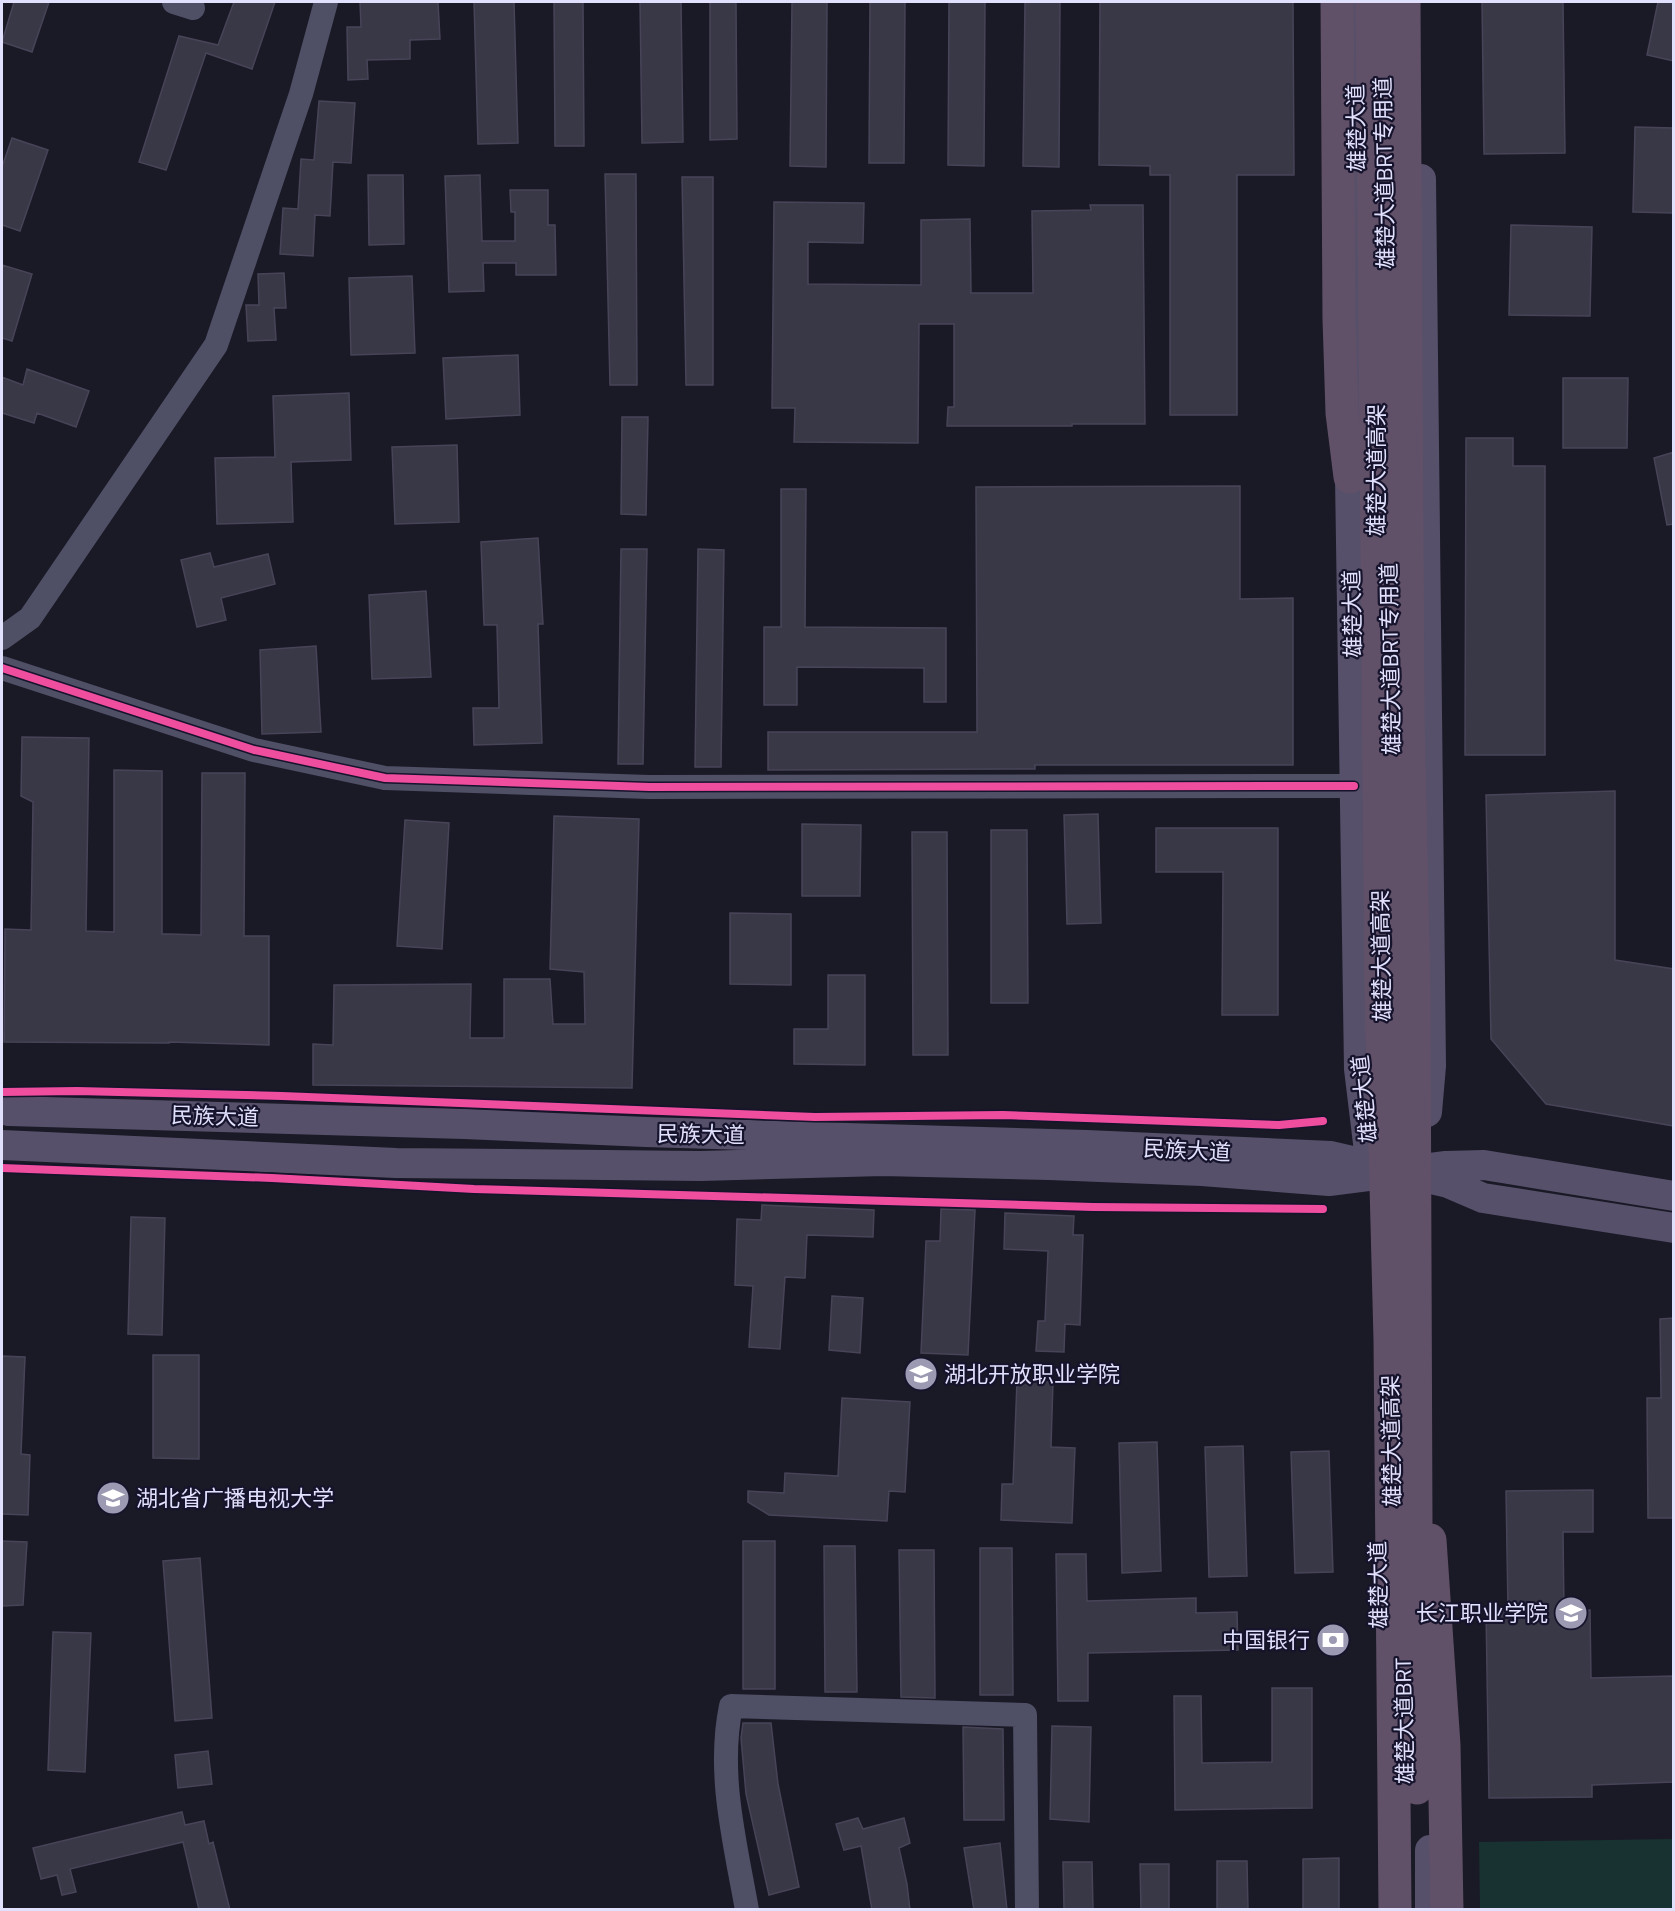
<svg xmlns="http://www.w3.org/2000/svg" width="1675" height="1911" viewBox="0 0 1675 1911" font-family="'Titillium Web','Noto Sans SC',sans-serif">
	<rect width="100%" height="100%" fill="#1a1926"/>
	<!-- garden -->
	<path fill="#173230" d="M1673,1839V1909H1480L1479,1842Z"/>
	<!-- building -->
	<path fill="#393847" stroke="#474458" stroke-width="1.5" d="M14,2H49L32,52L2,42Z
		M234,2H275L252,69L206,53L166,170L139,162L179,36L218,45Z
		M360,2H438L440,39L410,40V59L367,60L368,79L348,80L347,27H361Z
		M474,2H514L518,143L478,144Z
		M554,2H583L584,146H555Z
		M640,2H681L683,142L642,143Z
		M710,2H736L737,139L710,140Z
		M792,2H827L826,167L790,166Z
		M870,2H905L904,163H869Z
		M949,2H985L984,166L948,165Z
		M1025,2H1060L1059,167L1023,166Z
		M1100,2H1293L1294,175H1237V415H1170V175H1150V166L1099,165Z
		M1482,2H1563L1565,153L1484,154Z
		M1658,2H1674V61L1647,55Z
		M319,101L355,103L351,163L333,162L330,216L315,215L313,256L280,254L283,208L298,209L301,159L314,160Z
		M1635,127L1674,128V213L1633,212Z
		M12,138L48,150L20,231L2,225V167Z
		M605,174H636L637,385H610Z
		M368,175H403L404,244L369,245Z
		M480,175L482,241H515V212H511L510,190H548V225H555L556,275H516V263H483L484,291L449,292L445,176Z
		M682,177H713V385H686Z
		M774,202L864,203L863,243L808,242V284L921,285V220L970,219L971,293H1033L1032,211L1091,210L1090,205H1143L1145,424H1072V426H947L948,407H954V324H919L918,443L794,442L795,408H772Z
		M1511,225L1592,227L1590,316L1509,315Z
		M2,265L32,274L12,341L2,338Z
		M284,273L286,308H274L276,340L248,341L246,305H259L258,274Z
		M412,276L415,353L351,355L349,278Z
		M518,355L520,415L446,419L443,358Z
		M27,369L89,391L76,427L37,413L34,423L2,413V377L23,385Z
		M1563,378H1628L1627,448H1563Z
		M349,393L351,460L291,462L293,522L217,524L215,458L275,457L273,396Z
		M622,417H648L646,515L621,514Z
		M1466,438H1513V466H1545V755H1465Z
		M457,445L459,522L395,524L392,447Z
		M1674,452V524L1667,525L1654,458Z
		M1240,486V599L1293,598V765H1035V769L768,770V732H977L976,487Z
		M781,489H806L805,627L946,628V702H924V668L797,667V705H764V627H781Z
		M538,538L543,624H538L542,743L474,745L473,708H499L497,625H484L481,542Z
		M621,549H647L643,764H618Z
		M698,549L724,550L721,767H695Z
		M210,553L214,567L268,554L275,584L221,598L226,620L197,627L181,560Z
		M426,591L431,677L372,679L369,595Z
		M316,646L321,732L262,734L260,650Z
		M22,737L89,738L86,931L114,932V770L162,771V934H169L201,935L202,773H245L244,936H269V1045L169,1042V1043L4,1042L5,929L31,930L33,802L21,796Z
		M1615,791V960L1674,969V1126L1546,1104L1491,1039L1486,795Z
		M1098,814L1101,923L1067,924L1064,815Z
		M554,816L639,819L632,1088L313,1085V1044L333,1045L334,985L471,984L470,1038H504V979H550L553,1024H585L584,972L550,969Z
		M405,820L449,823L442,949L397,946Z
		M802,824L861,825L860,896H802Z
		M1156,828H1278V1015H1222L1223,872H1156Z
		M991,830H1027L1028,1003H991Z
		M912,832H947L948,1055H913Z
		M730,913L791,914V985L730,984Z
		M828,975H865V1065L794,1064V1029H828Z
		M762,1205L874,1210L873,1237L807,1235L805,1278L785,1277L780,1349L749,1347L753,1286L735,1285L737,1219L761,1220Z
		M941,1209L975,1210L968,1355L921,1353L926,1241H940Z
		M1005,1213L1074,1216L1073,1235H1083L1080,1325L1065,1324L1064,1352L1036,1351L1038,1321H1045L1048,1251L1004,1249Z
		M131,1217L165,1218L162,1335L128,1334Z
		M832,1296L863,1298L860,1353L829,1350Z
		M1674,1318V1518H1648L1647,1398H1661L1660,1319Z
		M153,1355H199V1459L153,1458Z
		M2,1356L25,1357L21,1454L30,1455L28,1515L2,1514Z
		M1017,1381L1053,1382L1051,1447L1075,1448L1072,1523L1001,1520L1002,1484H1013Z
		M842,1398L910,1402L905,1492L889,1491L887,1521L769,1515L748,1502V1491L784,1493L785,1473L838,1476Z
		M1157,1442L1161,1571L1122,1573L1119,1443Z
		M1243,1446L1247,1576L1209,1577L1205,1447Z
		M1329,1451L1333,1572L1295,1573L1291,1452Z
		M1593,1490V1532H1563L1564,1611L1590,1610L1591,1678L1674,1676V1782L1592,1785V1797L1489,1798L1486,1610L1508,1609L1506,1491Z
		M2,1541L27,1542L23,1605L2,1606Z
		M743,1541H775V1689H743Z
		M824,1546H855L857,1692H825Z
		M980,1548H1012L1013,1695H980Z
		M899,1550H934L935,1698L901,1697Z
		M1056,1554H1086L1087,1601L1196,1598V1613L1237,1612L1238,1650L1088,1653V1701H1058Z
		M200,1558L212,1718L175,1721L163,1561Z
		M53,1632L91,1633L85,1772L48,1770Z
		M1272,1688H1312V1808L1175,1810L1174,1696H1201L1202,1763L1272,1762Z
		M743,1723H771L778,1784L799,1887L769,1895L746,1794L741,1738Z
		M1052,1726L1091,1727L1089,1822L1050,1819Z
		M963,1727L1003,1729L1004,1820H964Z
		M208,1751L212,1784L178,1788L175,1755Z
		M182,1812L185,1825L204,1821L209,1844L213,1842L230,1910H199L183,1842L70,1869L76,1892L62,1895L57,1875L41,1879L33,1848Z
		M858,1818L863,1829L904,1818L910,1843L899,1848L907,1884L910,1910H872L861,1846L844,1850L836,1824Z
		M1000,1843L1007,1910H974L964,1848Z
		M1339,1858V1910H1303V1859Z
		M1217,1861H1247L1248,1910H1217Z
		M1063,1862H1092L1093,1910H1064Z
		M1140,1864H1169V1910H1141Z"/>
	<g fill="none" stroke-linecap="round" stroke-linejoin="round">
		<!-- minor -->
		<path stroke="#4f4f66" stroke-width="24" d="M174,2L193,8
			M2,638L30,618L216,345L301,94L326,2
			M2,668L254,750L385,778L649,787L1354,786
			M747,1910C735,1842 717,1774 731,1706L1025,1715L1027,1910"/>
		<!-- major -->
		<path stroke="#56506a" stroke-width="30" d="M1355,2L1359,412L1350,477L1359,1069L1372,1176
			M1421,179L1431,1066L1427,1112
			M2,1109L9,1111L464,1124L646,1132L1087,1145L1331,1156L1448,1183L1483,1198L1674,1228
			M2,1145L396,1163L701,1166L883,1161L1049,1165L1202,1171L1329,1181L1446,1166L1484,1165L1674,1196
			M1430,1850V1910"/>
		<!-- highway -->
		<path stroke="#615168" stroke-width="33" d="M1337,2L1339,319L1342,413L1350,477
			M1430,1540L1444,1745L1447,1910"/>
		<!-- highway-bridge -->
		<path stroke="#615168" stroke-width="33" d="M1372,2L1381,993L1390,1340L1395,1910
			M1404,2L1408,717L1414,993L1417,1788"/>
		<defs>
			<path id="cycleway" d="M2,668L254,750L385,778L649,787L1354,786
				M2,1092L77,1091L282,1096L815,1117L1003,1115L1279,1125L1323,1121
				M2,1168L272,1178L474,1189L1093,1207L1323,1209"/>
		</defs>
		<!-- cycleway casing -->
		<use href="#cycleway" stroke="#16132c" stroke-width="11"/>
		<!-- cycleway -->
		<use href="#cycleway" stroke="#ef4d9e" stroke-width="8"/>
	</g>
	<!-- icons -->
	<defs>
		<symbol id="university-disc" viewBox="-11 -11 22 22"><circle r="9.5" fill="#9b9ab2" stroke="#16132c"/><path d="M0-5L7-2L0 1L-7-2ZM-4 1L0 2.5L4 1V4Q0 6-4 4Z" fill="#fff"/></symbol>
		<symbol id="bank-disc" viewBox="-11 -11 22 22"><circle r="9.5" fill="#9b9ab2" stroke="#16132c"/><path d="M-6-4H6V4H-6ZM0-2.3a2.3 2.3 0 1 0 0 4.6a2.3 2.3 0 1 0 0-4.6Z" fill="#fff"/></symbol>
	</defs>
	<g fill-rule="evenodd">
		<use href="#university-disc" x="902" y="1355" width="38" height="38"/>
		<use href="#university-disc" x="94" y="1479" width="38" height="38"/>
		<use href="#university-disc" x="1552" y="1594" width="38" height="38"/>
		<use href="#bank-disc" x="1314" y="1621" width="38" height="38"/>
	</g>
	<g text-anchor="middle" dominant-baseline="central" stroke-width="4.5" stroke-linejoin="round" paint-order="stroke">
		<!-- street labels -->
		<g font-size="22" fill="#e1e0fd" stroke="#16132c">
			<text transform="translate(1356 128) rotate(-91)">雄楚大道</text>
			<text transform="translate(1384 173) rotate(-91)">雄楚大道BRT专用道</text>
			<text transform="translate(1376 470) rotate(-90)">雄楚大道高架</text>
			<text transform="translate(1352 614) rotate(-91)">雄楚大道</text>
			<text transform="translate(1390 659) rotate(-91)">雄楚大道BRT专用道</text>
			<text transform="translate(1381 956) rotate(-91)">雄楚大道高架</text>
			<text transform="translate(1364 1099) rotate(-96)">雄楚大道</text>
			<text transform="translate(215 1116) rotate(2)">民族大道</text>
			<text transform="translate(701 1134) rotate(1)">民族大道</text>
			<text transform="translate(1187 1150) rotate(3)">民族大道</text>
			<text transform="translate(1391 1441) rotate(-91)">雄楚大道高架</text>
			<text transform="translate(1378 1585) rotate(-91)">雄楚大道</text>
			<text transform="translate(1404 1721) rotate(-91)">雄楚大道BRT</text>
		</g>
		<!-- poi labels -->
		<g font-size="22" fill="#e1e0fd" stroke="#16132c" text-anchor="start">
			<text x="944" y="1374">湖北开放职业学院</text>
			<text x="136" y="1498">湖北省广播电视大学</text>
			<text x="1548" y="1613" text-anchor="end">长江职业学院</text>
			<text x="1310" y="1640" text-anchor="end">中国银行</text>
		</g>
	</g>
	<!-- border -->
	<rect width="1675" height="1911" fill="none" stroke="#e1e0fd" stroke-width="6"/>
</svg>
